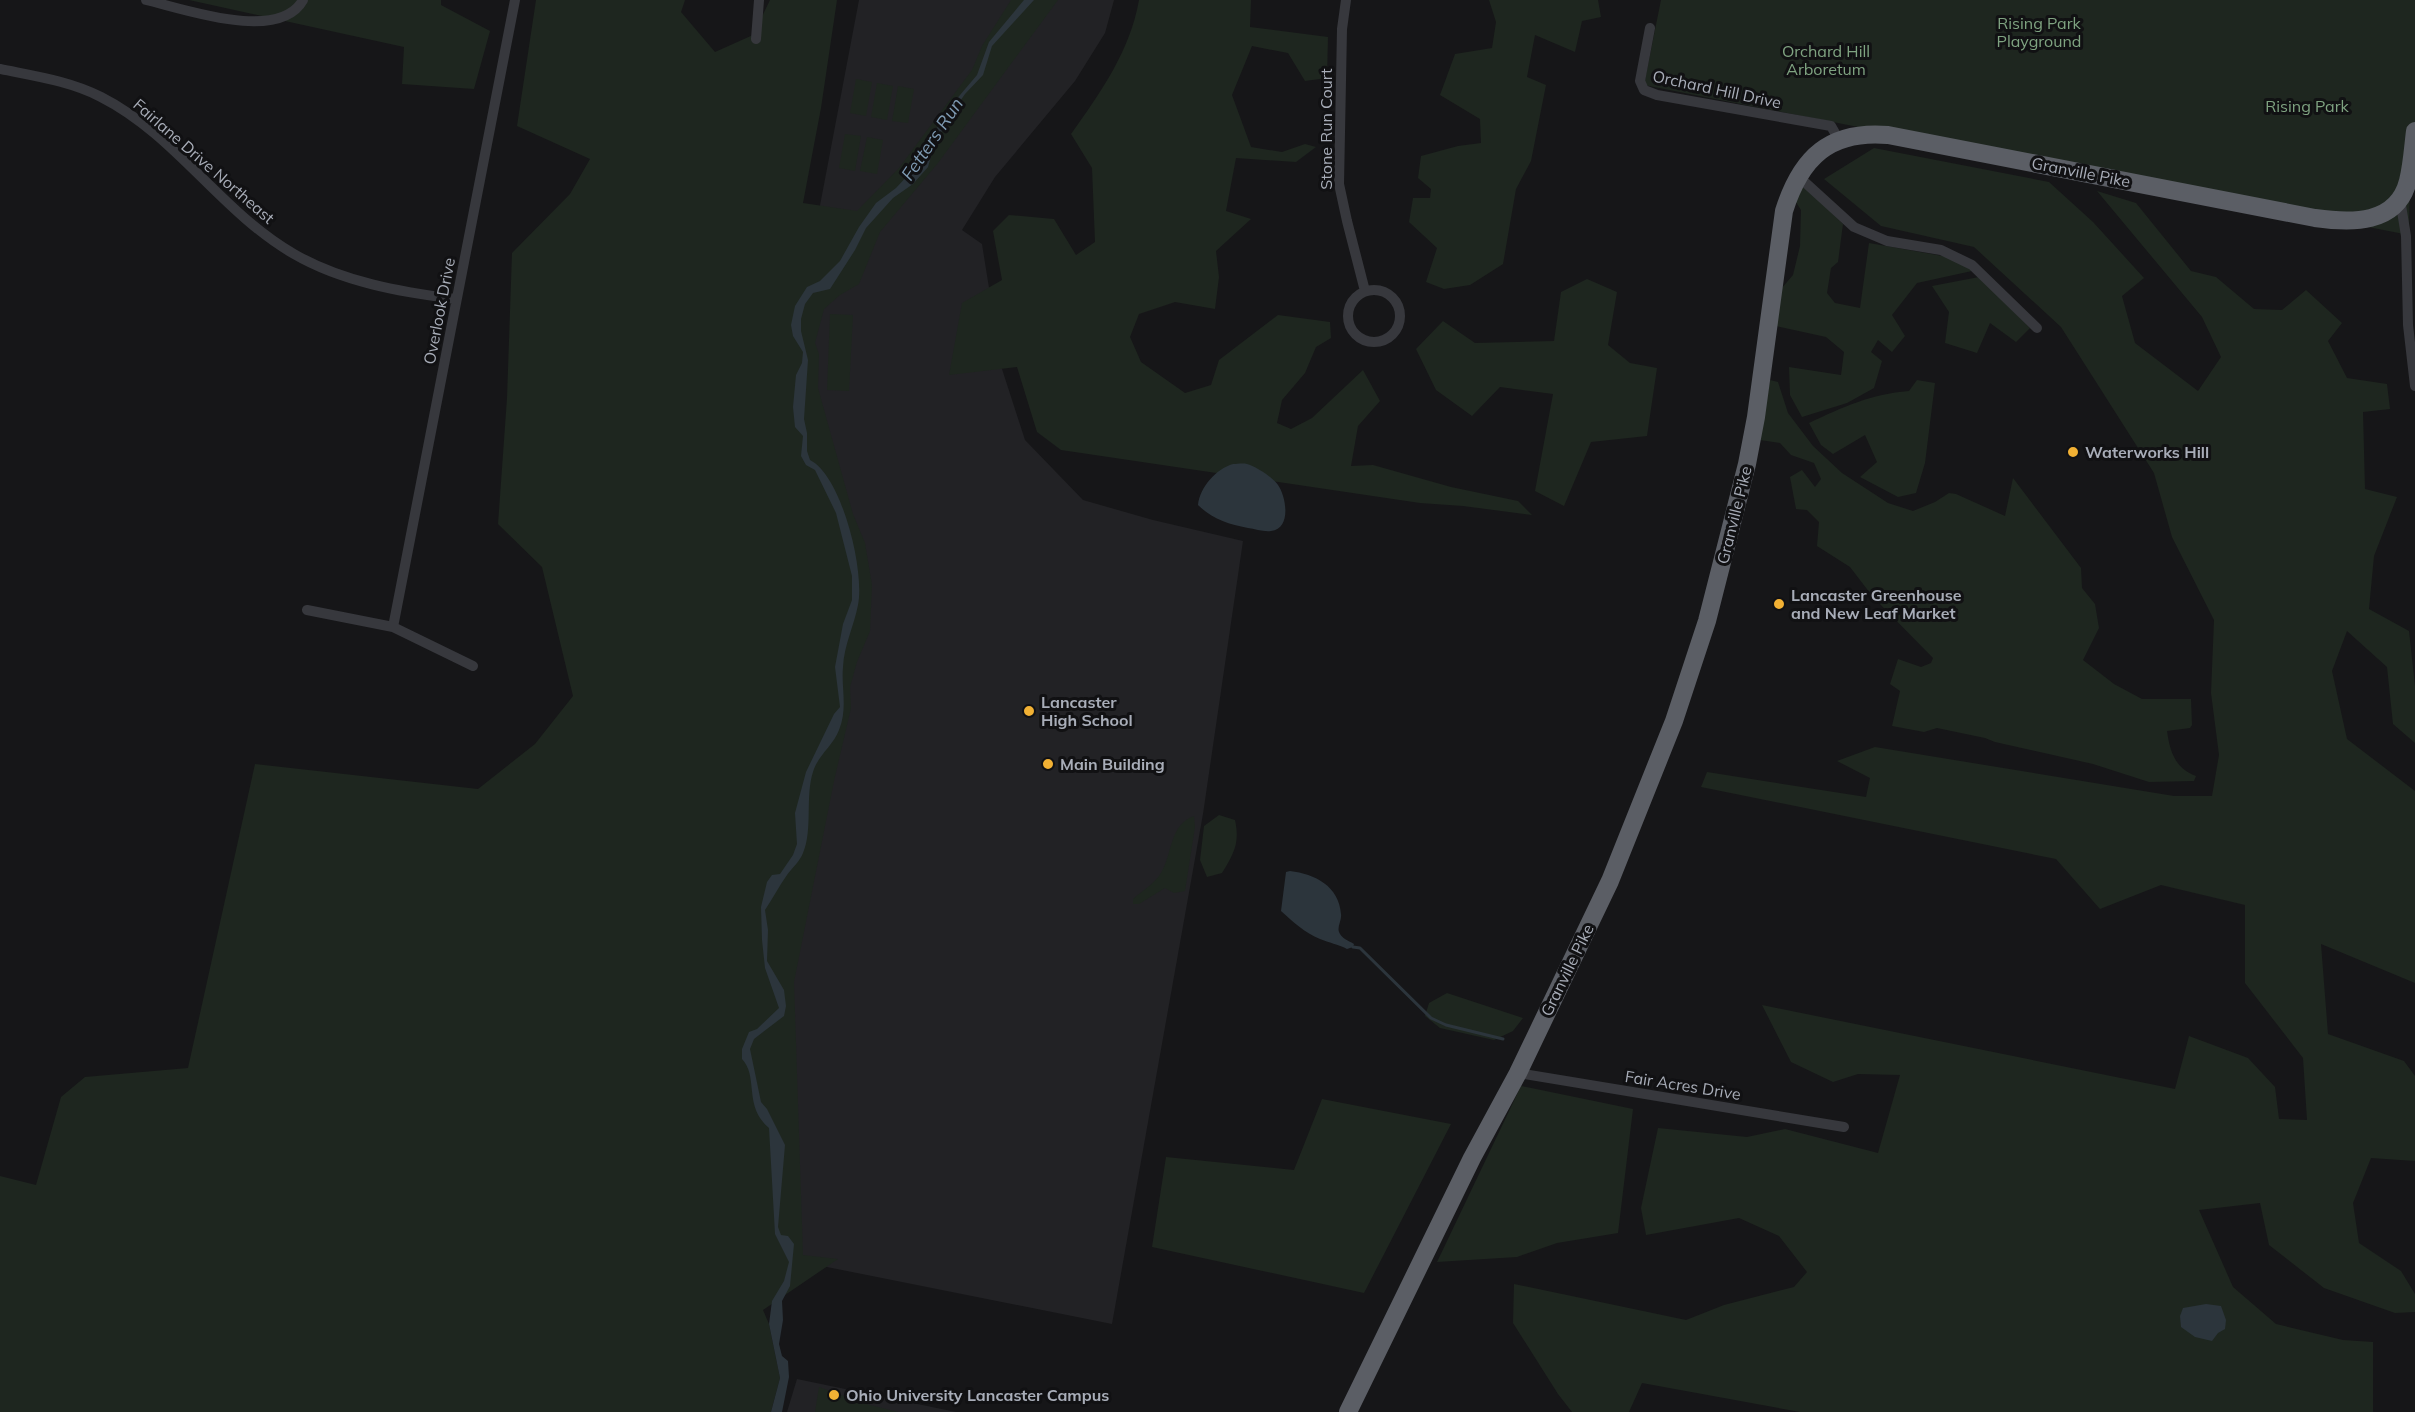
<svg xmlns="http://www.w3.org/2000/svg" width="2415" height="1412" font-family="Mulish,sans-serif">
<rect width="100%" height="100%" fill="#161618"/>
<path fill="#222225" d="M859,0h255l-9,33 -30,48 -80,96 -33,53 20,14 20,125 23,71 58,60 70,20 90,21 -40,273 -91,510 -320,-64 4,-928z
M797,1379l159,33h-169z"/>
<path fill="#1e261f" d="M189,0h252v5l49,26 -16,58 -72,-5 2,-37z
M536,0h149l-4,12 34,40 38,-17 17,-35h67l-16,108 -18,95 54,8 42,-43 73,-98 10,-24 29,-46h47l-120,163 -58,69 -21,52 -19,11 -16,14 -9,34 4,11 -1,34 35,126 12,29 7,42 -2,46 -13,31 -7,25 1,21 -17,73 -40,201 9,273 35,4 -75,51 6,14 11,54 -9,34h-771v-236l36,9 25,-88 24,-20 103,-9 67,-304 223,25 57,-45 38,-48 -31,-129 -44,-43 9,-126 5,-145 58,-59 20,-35 -73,-33z
M1139,0h112l-1,27 78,10 -1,41 -22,3 -17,-28 -36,-7 -20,49 19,52 31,5 23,-8 11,3 -20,15 -60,-4 -10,53 25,8 -35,32 3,26 -4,32 -40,-7 -36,12 -9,23 11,25 44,31 26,-8 8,-25 59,-45 52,7 1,16 -15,9 -11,26 -23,27 -5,23 14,6 21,-11 51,-48 17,31 -22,25 -7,40 22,-1 78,22 67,14 14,14 -69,-9 -43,-3 -359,-53 -24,-18 -20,-65 -68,8 13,-72 40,-23 -9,-49 16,-16 45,4 22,36 19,-13 -3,-74 -21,-34c30,-42 59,-83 68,-134z
M1489,0h109l3,17 -19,4 -7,31 -40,-17 -8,42 19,8 -15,76 -15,28 -13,75 -33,21 -26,4 -18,-7 11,-34 -28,-26 4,-24h17l1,-9 -13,-11 3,-22 37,-10 23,-3 -1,-24 -40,-24 15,-41 37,-6 4,-26z
M1661,0h754v131l-5,37 -1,67 -765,-150z
M856,79l16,3 -6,34 -16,-3z
M877,83l16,3 -6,34 -16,-3z
M898,86l16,3 -6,34 -16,-2z
M845,134l16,2 -6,35 -16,-3z
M867,137l16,3 -6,34 -17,-3z
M1874,148l175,34 44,40 51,56 -22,18 13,47 63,48 23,-34 -19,-40 -105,-126 39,12 55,68 25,6 38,32 28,1 24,-20 36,33 -14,18 19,37 40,6 3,25 -27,3 2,77 32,8 -23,59 -5,53 40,22 6,55v57l-22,-19 -6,-57 -40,-36 -15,40 15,68 68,52v192l-94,-39 7,90 76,27 11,15v85l-44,-3 -18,45 6,40 42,28 14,23v18l-20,1 -71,-25 -55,-43 -9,-42 -61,7 34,77 43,37 67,16 30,2v70h-573l-158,-29 -13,29h-57l-14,-18 -45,-71 1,-39 172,36 38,-15 70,-18 13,-15 -28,-36 -40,-18 -93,17 -5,-27 17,-80 89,9 38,-8 93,24 22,-78 -42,-1 -25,8 -42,-20 -29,-57 413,84 14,-53 59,22 27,29 4,32 28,1 -4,-62 -58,-75v-78l-84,-20 -61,24 -44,-50 -355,-72 6,-15 159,25 4,-19 -33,-17 38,-14 299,49h38l7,-41 -8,-62 3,-73 -42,-83 -18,-64 -93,-146 -87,-80 -93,-21 -57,-47z
M1804,186l39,38 -5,38 -7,6 -4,25 8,10 25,5 9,-65 85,15 18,13 -55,12 -25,32 13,21 -13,16 -14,-12 -7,12 11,9 -8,27 -27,15 -45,14 -12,-22 -1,-28 52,8 3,-23 -18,-15 -50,-11 5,-37 12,-14 7,-29 1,-36 -7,-11z
M1979,277l51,51 -14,14 -26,-19 -13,30 -32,-10 4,-31 -17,-26z
M1587,279l30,13 -9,53 22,18 27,5 -10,68 -56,6 -27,64 -29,-15 18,-97 -53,-7 -28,29 -36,-26 -20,-41 27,-28 32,22 79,-2 7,-49z
M830,314l23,1 -4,76 -22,-1z
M1770,380l8,2 10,31 25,33 29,27 46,30 25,8 22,-9 14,-9 7,1 49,22 8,-38 68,90 1,20 13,16 4,24 -16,32 31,24 28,15h49l1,26 -2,3 -23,3c3,21 8,37 29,45l-2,5 -45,1 -56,-18 -98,-22 -10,-4 -48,-10 -13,4 -32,-6 8,-35 -10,-7 8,-25 23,8 10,-4 2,-5 -60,-61 -23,-30 -33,-21 2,-24 -12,-12 -11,-1 -6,-32 12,-7 13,17 6,-8 -7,-16 -23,-8 -11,-12 -20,-3z
M1917,380l18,3 -10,80 -9,30 -18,4 -38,-20 17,-15 -12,-27 -32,19 -12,-9 -12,-22c34,-16 62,-29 100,-32z
M1219,815l16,5c5,23 -1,33 -13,53l-15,4 -7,-17 4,-34z
M1194,816l1,11 -10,64 -11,2 -9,-5 -26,16h-6v-5c8,-7 19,-14 26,-23 14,-19 9,-51 35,-60z
M1447,993l76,25 -10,13 -19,9 -54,-12 -15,-12 4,-13z
M1521,1086l112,23 -15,124 -61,10 -40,14 -80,5z
M1322,1099l129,25 -87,169 -212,-46 14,-90 128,13z
M819,1387l47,17 32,8h-83z"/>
<path fill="#2c353c" d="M1024,0h10l-42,46 -9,29 -18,19 -11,16 -19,33 -7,24 -15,17 -20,14 -27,30 -11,22 -25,39 -17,4 -8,11 -4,15v12l7,29 -4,59 3,14v18l3,9c32,16 55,111 48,145 -4,21 -14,40 -15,62 -2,21 5,41 -4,63 -6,16 -21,25 -26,42 -8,24 0,58 -10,81 -3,8 -11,15 -16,22 -8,11 -14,23 -22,35l3,20 -1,31 17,29 2,16 -2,10 -30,23 -4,10 11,53 6,7 18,36 -7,82 3,8 7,1 6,8 -4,42 -8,15 1,19 -4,24 3,12 6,5 1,16 -7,35h-11l9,-34 -11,-54 3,-23 12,-20 5,-19 -14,-28 -6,-106c-26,-22 -10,-51 -27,-69v-10l7,-17 8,-3 22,-21 -14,-40 -3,-28 -1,-33 6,-25 5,-7 8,-1 13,-19 4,-11 -2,-31 11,-41 28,-58 6,-7 -5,-40 8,-43 9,-24v-24l-16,-63 -21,-43 -9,-5 -5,-9 2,-20 -8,-9 -2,-20 3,-32 6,-12 1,-11 -10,-16 -2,-11 4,-19 12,-19 13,-6 20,-20 19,-34 17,-24 20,-15 14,-15 39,-65 28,-33 12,-33z
M1233,464c4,0 10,-1 14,0 8,2 27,14 31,21 8,11 14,44 -7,46 -7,1 -16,-2 -23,-3 -20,-4 -36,-9 -50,-23 2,-18 18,-36 35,-41z
M1290,871c25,3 49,15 51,43 1,6 -4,12 -2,18 2,6 10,9 15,12l-1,3 -6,2c-9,-5 -18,-6 -27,-10 -15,-6 -28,-18 -39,-28l5,-39z
M2206,1304l15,2 5,14 -1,9 -7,4 -6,8 -17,-4 -14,-10 -1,-11 3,-8z"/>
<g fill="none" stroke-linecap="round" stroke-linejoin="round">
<path stroke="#2c353c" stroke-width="3" d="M1353,947l7,1 71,70 15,7 57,14"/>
<path stroke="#37383d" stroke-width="10" d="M146,0c38,9 133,43 157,0
M1346,0l-4,29 -3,155 8,37 18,70
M1650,28l-10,53 4,9 13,5 174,31 8,14
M756,39l3,-39
M0,69c34,7 70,12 101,28 75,38 120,115 193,157 48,28 107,38 161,45
M1798,176l56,51 33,14 54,9 31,15 65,63
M2400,199l6,37 2,89 7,61
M1348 316a26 26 0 1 1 52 0a26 26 0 1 1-52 0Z
M307,610l86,17 80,39
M393,627l122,-627
M1518,1073l326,54"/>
<path stroke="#5b5e65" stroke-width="18" d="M1348,1412l124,-254 46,-85 92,-192 64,-160 33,-100 40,-157 9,-47 28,-206c17,-54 46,-81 104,-76l427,83c36,5 82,7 93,-37 4,-16 5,-34 7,-50"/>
</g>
<g fill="#f2b134" stroke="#111113" stroke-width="2">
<circle cx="2073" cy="452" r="6"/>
<circle cx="1779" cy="604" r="6"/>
<circle cx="1029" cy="711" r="6"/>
<circle cx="1048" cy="764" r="6"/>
<circle cx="834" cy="1395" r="6"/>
</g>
<g text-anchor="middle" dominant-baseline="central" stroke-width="6" stroke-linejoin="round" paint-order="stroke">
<g font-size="16" fill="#7fa381" stroke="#111113">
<text x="2039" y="23">Rising Park<tspan x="2039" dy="18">Playground</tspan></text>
<text x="1826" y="51">Orchard Hill<tspan x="1826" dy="18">Arboretum</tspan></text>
<text x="2307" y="106">Rising Park</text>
</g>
<g font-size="16" fill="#a8adb8" stroke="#111113">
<text transform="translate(1717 89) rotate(12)">Orchard Hill Drive</text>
<text transform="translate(1326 129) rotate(-90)">Stone Run Court</text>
<text transform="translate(204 161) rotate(41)">Fairlane Drive Northeast</text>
<text transform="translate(2081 172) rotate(11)">Granville Pike</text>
<text transform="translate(439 311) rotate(-79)">Overlook Drive</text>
<text transform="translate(1734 515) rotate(-76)">Granville Pike</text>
<text transform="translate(1567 970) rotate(-64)">Granville Pike</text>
<text transform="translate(1683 1085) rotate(9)">Fair Acres Drive</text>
</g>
<g font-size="16" font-weight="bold" fill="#a8adb8" stroke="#111113" text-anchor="start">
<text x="2085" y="452">Waterworks Hill</text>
<text x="1791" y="595">Lancaster Greenhouse<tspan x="1791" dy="18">and New Leaf Market</tspan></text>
<text x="1041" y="702">Lancaster<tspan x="1041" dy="18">High School</tspan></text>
<text x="1060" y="764">Main Building</text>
<text x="846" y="1395">Ohio University Lancaster Campus</text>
</g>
<g font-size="18" font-style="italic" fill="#7f9bb3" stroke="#111113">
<text transform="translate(932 139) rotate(-56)">Fetters Run</text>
</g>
</g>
</svg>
